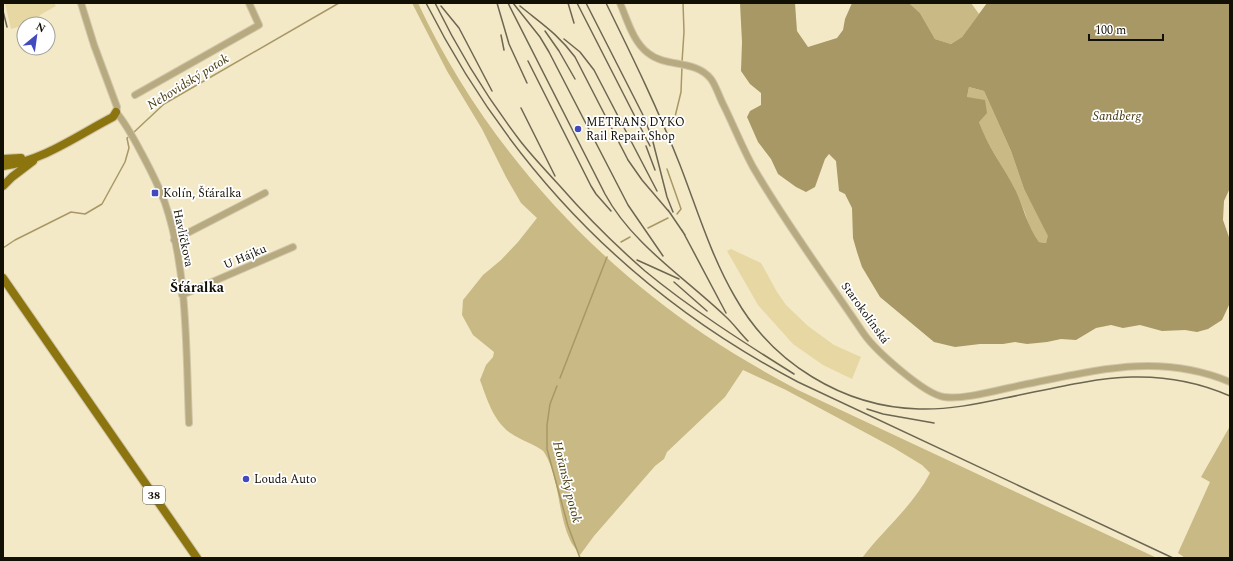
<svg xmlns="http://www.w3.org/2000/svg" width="1233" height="561" font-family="Spectral,serif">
<rect width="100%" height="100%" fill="#f3e9c7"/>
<path fill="#e6d7a3" d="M5,3h49l2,3 -16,9 -3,5 -6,3 -7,1v1l-13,4z
M731,249l30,14 16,29 9,13 22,21 26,19 27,12 -9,22 -29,-14 -30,-21 -35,-39 -31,-54z"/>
<path fill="#c9b984" d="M412,3h6c62,133 165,250 287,332 30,20 61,38 93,55l359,168h-295c22,-29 51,-52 68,-85l-8,-8 -28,-17 -108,-58 -43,-20 -18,27 -58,55 -3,7 -9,7 -61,70 -14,19c-3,-5 -8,-10 -10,-15 -13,-28 -10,-62 -26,-88 -2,-4 -27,-14 -32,-18 -18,-11 -25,-35 -32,-54l6,-15 7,-8 1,-5 -21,-17 -11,-20 1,-15 20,-25 18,-15 17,-18 19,-24 -16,-15 -15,-26 -24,-48 -35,-58z
M909,3h62l8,11 -17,23 -11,7 -16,-5 -15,-26z
M969,87l15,4 27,60 13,38 25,47 -3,7 -7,-1 -8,-10 -6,-19 -9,-22 -33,-57 -4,-12 -12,-25z
M1230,426v132h-45l-7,-5 32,-71 -9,-5z"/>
<path fill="#a79865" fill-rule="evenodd" d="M740,3h55l2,28 11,16 29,-9 6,-8 2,-11 7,-16h57l11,10 15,26 16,5 11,-7 25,-34h243v185l-6,13 -1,19 7,20v63l-8,17 -14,9 -11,3 -12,-2 -23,1 -22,-6 -17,3 -12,-3 -15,3 -20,12 -15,-1 -14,3 -20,2 -12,-2 -12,2h-23l-25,3 -21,-5 -54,-45 -18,-30 -5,-15 -4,-14 -1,-30 -7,-14 -6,-3 -3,-30 -7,-7 -4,5 -10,28 -9,5 -10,-5 -18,-13 -7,-15 -13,-17 -11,-25 3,-6 11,-6v-12l-11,-9 -9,-13 1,-29zM969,87l15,4 27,60 13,38 24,47 -2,7 -7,-1c-12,-16 -15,-34 -23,-51 -12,-24 -29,-45 -37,-69l8,-9 -2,-13 -18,-3z"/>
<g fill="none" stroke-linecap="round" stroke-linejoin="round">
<path stroke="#a79865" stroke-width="1.5" d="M682,62l2,-30 -1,-29
M673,125l8,-33 1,-26
M133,133l31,-29 175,-101
M667,169l13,37 1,3 -4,5
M648,228l20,-10
M621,242l9,-5
M3,248l12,-8 56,-28 14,2 17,-10 23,-42 4,-14 -2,-10 3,-2
M560,378l47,-121
M557,386l-7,18 -3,21v24l21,77 12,32"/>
<defs>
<path id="minor" d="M81,3l13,42 23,62 -1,5c11,13 18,27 26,42 8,15 17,32 23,49 23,67 21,150 24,220
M620,3c7,16 13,39 28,50 18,15 47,6 63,26 5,7 8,17 12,25 10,20 19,43 30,63 33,57 74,112 111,167 12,17 60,60 80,63 21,3 57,-8 78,-12 72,-14 136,-33 208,-3
M135,95l124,-70 -10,-22
M174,240l91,-47
M182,295l111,-48"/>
<path id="major" d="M3,159l18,-1
M3,166c40,-5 75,-31 110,-49l3,-5
M3,186l9,-9 21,-16
M3,278l194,280"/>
</defs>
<use href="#minor" stroke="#cfc6a8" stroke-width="8"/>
<use href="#major" stroke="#cfc6a8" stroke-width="10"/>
<use href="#minor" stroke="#b7aa80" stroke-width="6"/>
<use href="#major" stroke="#8c740e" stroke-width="8"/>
<path stroke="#6c6652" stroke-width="1.5" d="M426,3c84,166 207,293 372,379l375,176
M435,3c24,49 53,96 86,139 12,15 25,29 38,43 27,31 55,59 86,86 46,38 98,71 149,103
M497,3l12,41 18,39
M508,3l97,191c27,50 79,83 120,122 8,7 15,17 23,25
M513,3l27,34 9,15 79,153 35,51
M568,3l6,20
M577,3l73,143
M586,3l59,116 8,23 14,55 6,15
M606,3c26,53 52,106 74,162 17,44 31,91 55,132 37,66 108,110 184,112 29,1 58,-5 86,-11 81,-16 145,-37 225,-2
M441,6l18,22 33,63
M520,6c22,18 38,28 55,51l53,103 14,20 29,34
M3,11l4,16
M545,31l14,20 16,28
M501,35l3,15
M564,39l16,13 14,18 63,121
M528,61l63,125 5,8 15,17
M521,108l34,68
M646,146l9,24
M668,210l17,25
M682,230l44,83
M637,260l42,19
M674,282l33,29
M867,409l16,5 51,9"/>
</g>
<g fill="#414abf" stroke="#fff" stroke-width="1.5">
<circle cx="578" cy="129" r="4"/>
<rect x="151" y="189" width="8" height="8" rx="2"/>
<circle cx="246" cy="479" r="4"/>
</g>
<g text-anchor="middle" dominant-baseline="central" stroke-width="3.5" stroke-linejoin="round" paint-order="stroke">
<rect fill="#fff" stroke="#59574f" stroke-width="1" x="143" y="486" width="22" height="18" rx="3"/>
<g font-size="11" font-weight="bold" fill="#120f04">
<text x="154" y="495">38</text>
</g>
<g font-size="12" fill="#120f04" stroke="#fff" text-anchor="start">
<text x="586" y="122">METRANS DYKO<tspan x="586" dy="14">Rail Repair Shop</tspan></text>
<text x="163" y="193">Kolín, Šťáralka</text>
<text x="254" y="479">Louda Auto</text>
</g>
<g font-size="12" fill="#120f04" stroke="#fff">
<text transform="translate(183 238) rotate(78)">Havlíčkova</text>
<text transform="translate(245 257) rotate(-23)">U Hájku</text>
<text transform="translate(865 313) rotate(54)">Starokolínská</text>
</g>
<g font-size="13" font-style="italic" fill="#45390e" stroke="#fff">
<text transform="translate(188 82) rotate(-32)">Nebovidský potok</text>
<text x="1117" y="116">Sandberg</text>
<text transform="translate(567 482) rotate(76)">Hořanský potok</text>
</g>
<g font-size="14" font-weight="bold" fill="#120f04" stroke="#fff">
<text x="197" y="287">Šťáralka</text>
</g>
</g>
<rect width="1233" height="561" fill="none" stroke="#120f04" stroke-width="8"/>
<g transform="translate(36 36) rotate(29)"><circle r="19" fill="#ffffff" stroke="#a09f9b"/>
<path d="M0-3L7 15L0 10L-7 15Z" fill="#414abf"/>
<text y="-6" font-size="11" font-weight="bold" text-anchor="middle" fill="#120f04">N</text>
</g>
<path d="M1089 34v6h74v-6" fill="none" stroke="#120f04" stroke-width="2"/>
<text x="1095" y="34" font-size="12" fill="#120f04" stroke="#ffffff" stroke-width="3" paint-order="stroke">100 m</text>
</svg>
